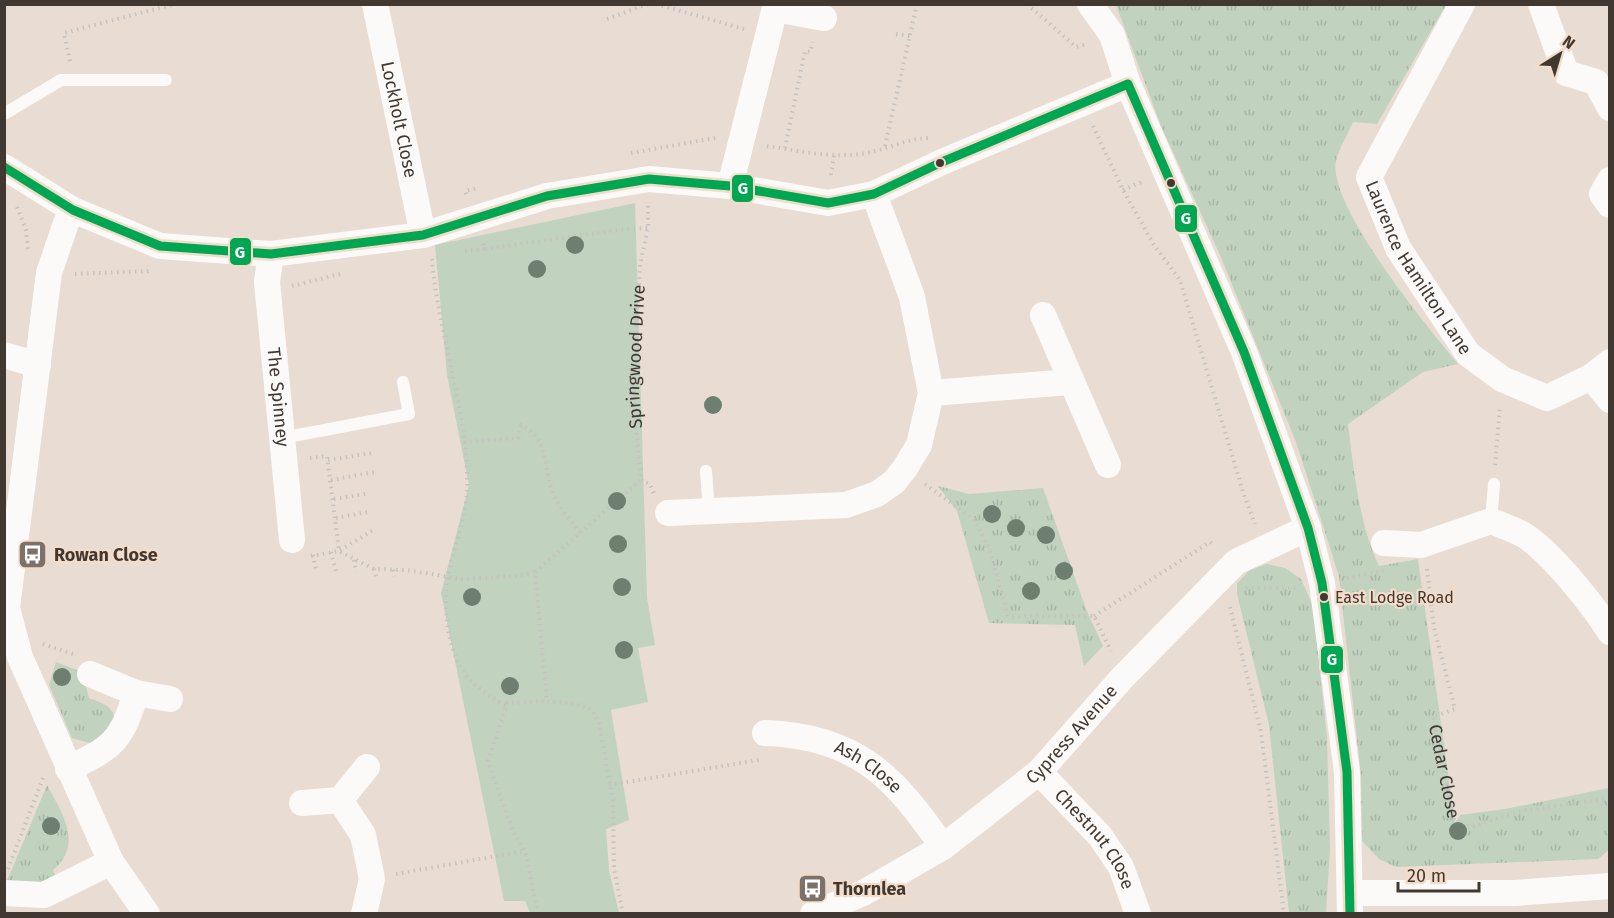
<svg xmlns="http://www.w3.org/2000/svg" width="1614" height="918" font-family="'Fira Sans',sans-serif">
<defs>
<pattern id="grass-tufts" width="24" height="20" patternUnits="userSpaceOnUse" patternTransform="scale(1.5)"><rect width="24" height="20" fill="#c1d2bf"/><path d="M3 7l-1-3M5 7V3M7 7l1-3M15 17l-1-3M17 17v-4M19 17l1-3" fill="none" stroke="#a7b5a5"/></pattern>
</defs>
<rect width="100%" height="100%" fill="#e9ddd3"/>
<path fill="url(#grass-tufts)" d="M1116,5h330l-69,119 -24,-2c-5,12 -14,26 -17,39 -9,44 92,167 122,203l-35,8 -75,52c6,47 11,100 31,142l39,-7 37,264 5,-8 45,-6 104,-21v62l-11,9 -202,8 -17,-8 -17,-18 -1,-65 -22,-200 -43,-134 -76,-187 -59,-129z
M938,486l31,8 74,-6 43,121 17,37 -19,20 -9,-41 -86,-2 -32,-112z
M1267,564l18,4 16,11 12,27 14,132 3,111 -4,64h-37l-20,-188 -32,-131v-11l13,-13z
M56,662l26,10 7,26c12,5 24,7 26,22l-21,24 -22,-6 -23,-53z
M47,785c15,28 37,59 6,85l3,7 -19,8 -30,-4z"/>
<path fill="#c1d2bf" d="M635,203l12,395 8,47 -17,3 10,54 -37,8 18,110 -23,9 3,41 10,43h-89l-5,-12h-21l-63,-308 28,-108 -22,-110 -12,-130z"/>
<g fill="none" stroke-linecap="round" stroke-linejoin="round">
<g stroke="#c6c2bf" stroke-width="4" stroke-dasharray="1.5 4.5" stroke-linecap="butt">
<path d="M656,4l88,25"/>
<path d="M1027,4l49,43 10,-3"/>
<path d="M607,19l41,-15"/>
<path d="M896,34l14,2"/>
<path d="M70,61l-6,-28 111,-29"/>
<path d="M1093,126l30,64 31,55 26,35 63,212 12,32"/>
<path d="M767,146c33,5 70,14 104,6 19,-4 39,-14 58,-14"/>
<path d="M885,146l32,-142"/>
<path d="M785,148l20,-97 5,1 3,-10"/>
<path d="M631,153l84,-15"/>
<path d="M831,175l3,-19"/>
<path d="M1123,190l21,-9"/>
<path d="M466,194l-1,-3 12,-3"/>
<path d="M17,207l9,23 2,19"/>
<path d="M485,249l140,-20 23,-1"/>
<path d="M465,251l20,-2 -2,-6"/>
<path d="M432,259c6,75 36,150 35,226 0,31 -12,59 -19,89 -4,20 -2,54 4,73 11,33 26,42 54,59"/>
<path d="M75,274l76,-3"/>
<path d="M292,286l48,-12"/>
<path d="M464,442l54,-4 3,-13c28,15 22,38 31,65 5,16 19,31 29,44"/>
<path d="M310,458l17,-2 12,95"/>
<path d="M328,460l44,-7"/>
<path d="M1495,465l5,-58"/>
<path d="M331,480l44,-8"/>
<path d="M641,480l9,4 4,10"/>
<path d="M925,484l50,36 14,28 19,68h86l17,35"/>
<path d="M334,499l31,-5"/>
<path d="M336,518l32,-6"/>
<path d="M340,550l32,-19"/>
<path d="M331,552l6,23"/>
<path d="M313,555l3,15"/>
<path d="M311,556l28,-5 35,18 33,1 55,9 57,-3 16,-4"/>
<path d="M354,560l2,12"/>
<path d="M374,569l3,10"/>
<path id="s1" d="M1427,569l7,59 21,81 -22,8 22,107 19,2 47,-15 89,-13"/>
<path d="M393,570l2,6"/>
<path d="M1347,578l37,-7"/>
<path d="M1246,588h53"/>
<path d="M1230,607l31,125 23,182"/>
<path d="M1094,616l116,-74 5,4"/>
<path d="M43,644l30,10"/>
<path d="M609,785l150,-25"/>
<path d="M8,869l35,-91"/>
<path d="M396,874l129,-23"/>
<path d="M538,914l-13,-63 -13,-21 -24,-69 19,-58 40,-2"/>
<path id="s2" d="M623,914l-9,-45 -1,-69 -14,-77 -8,-14 -16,-5 -28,-3 -12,-129 106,-92 -8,-89 7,-126 8,-37v-24"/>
</g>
<path stroke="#fcfaf8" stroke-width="12" d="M4,114l57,-34h105
M282,438l127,-24 -6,-32
M706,471l3,40
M1491,521l3,-37"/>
<g stroke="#fcfaf8" stroke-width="26">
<path id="s3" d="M375,4l48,231"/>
<path d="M1090,4l22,31 16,49 116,268 64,176 14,55 25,189 3,142"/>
<path id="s4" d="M1462,4l-93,173 29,71 70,106 34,25 45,19 44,-21 19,-15"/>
<path d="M1541,4l25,69 30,9 14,26"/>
<path d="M775,9l49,9"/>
<path d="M4,167l69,43 87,36 111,8 152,-19 124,-39 102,-17 81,7 98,17 46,-9 68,-32 186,-78"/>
<path d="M1610,180l-8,14 8,11"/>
<path d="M730,186l46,-182"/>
<path d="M73,210l-7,13 -17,50 -42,335 13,49 91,205 36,52"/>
<path id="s5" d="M271,254l-4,28 25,258"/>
<path d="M1043,315l65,150"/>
<path d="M4,355l34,10"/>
<path d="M1591,377l19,23"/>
<path d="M931,393l139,-11"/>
<path d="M668,513l178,-8 31,-11 17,-12 11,-14 14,-23 12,-52 -19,-96 -38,-103"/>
<path d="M1384,543l37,2 70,-24c10,4 21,8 31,13 27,15 71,71 88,98"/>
<path d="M90,674l46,19 34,6"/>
<path id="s6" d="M765,733c91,3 129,43 178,114"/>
<path d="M68,769c45,-22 53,-27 68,-76"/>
<path id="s7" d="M1039,772l61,64 21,31 17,47"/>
<path d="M340,800l23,35 9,44 -8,35"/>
<path d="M302,803l38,-3 27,-33"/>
<path d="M4,893l40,2 67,-33"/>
<path d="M1351,893h164l95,-7"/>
<path id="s8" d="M813,914l50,-21 80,-46 96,-75 84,-95 113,-115 72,-34"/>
</g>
<defs>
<path id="bus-1" d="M4,167l69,43 87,36 111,8 152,-19 124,-39 102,-17 81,7 98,17 46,-9 68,-32 186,-78 116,268 64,176 14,55 25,189 3,142"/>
</defs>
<use href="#bus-1" stroke="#f3dcc9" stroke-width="14"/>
<use href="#bus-1" stroke="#00a651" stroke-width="9"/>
</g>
<g fill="#6f7f6f">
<circle cx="575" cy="245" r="9"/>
<circle cx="537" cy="269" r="9"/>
<circle cx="713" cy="405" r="9"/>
<circle cx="617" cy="501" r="9"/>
<circle cx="992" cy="514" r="9"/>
<circle cx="1016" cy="528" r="9"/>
<circle cx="1046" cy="535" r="9"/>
<circle cx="618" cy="544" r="9"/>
<circle cx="1064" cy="571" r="9"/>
<circle cx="622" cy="587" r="9"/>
<circle cx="1031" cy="591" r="9"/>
<circle cx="472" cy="597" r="9"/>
<circle cx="624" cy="650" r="9"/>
<circle cx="62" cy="677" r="9"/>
<circle cx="510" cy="686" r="9"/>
<circle cx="51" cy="826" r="9"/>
<circle cx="1458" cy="831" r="9"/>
</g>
<defs>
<symbol id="bus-square" viewBox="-11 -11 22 22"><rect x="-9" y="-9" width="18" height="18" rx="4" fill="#7c726a" stroke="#f3dcc9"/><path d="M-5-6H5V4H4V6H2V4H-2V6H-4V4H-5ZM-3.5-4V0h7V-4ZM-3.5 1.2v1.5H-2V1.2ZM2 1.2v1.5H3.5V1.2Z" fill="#fff"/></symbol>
</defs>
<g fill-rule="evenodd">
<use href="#bus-square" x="16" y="538" width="33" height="33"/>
<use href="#bus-square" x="796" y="872" width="33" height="33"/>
</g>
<g fill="#413831" stroke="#f3dcc9" stroke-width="2">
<circle cx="940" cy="163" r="5"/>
<circle cx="1171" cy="183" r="5"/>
<circle cx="1324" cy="597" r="5"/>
</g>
<g text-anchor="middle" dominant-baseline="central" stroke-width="4.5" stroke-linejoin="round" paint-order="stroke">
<g font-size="16" fill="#413831" stroke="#f3dcc9" text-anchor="start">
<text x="1335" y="597">East Lodge Road</text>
</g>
<g font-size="18" fill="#413831" stroke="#f3dcc9">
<text stroke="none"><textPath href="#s3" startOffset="118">Lockholt Close</textPath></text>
<text stroke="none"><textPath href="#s4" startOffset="300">Laurence Hamilton Lane</textPath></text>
<text stroke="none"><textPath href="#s2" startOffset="648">Springwood Drive</textPath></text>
<text stroke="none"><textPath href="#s5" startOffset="144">The Spinney</textPath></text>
<text stroke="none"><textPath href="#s8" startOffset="318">Cypress Avenue</textPath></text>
<text stroke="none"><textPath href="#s6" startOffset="111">Ash Close</textPath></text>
<text stroke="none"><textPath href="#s1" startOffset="222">Cedar Close</textPath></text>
<text stroke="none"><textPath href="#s7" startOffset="88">Chestnut Close</textPath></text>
</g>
<g font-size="18" font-weight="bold" fill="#413831" stroke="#f3dcc9" text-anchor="start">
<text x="54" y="555">Rowan Close</text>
<text x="833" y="889">Thornlea</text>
</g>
</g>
<g stroke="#f3dcc9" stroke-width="2">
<rect x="731" y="174" width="23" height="29" rx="6" fill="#00a651"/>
<rect x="1174" y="204" width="24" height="29" rx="6" fill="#00a651"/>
<rect x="229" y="237" width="23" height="29" rx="6" fill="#00a651"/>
<rect x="1320" y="645" width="24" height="29" rx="6" fill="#00a651"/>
</g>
<g font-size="16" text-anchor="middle" font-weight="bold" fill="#fff">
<text x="743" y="194">G</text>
<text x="1186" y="224">G</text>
<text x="240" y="258">G</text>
<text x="1332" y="665">G</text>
</g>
<rect width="1614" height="918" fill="none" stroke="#413831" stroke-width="12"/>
<g transform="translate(1560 54) rotate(37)" stroke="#f3dcc9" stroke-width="4.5" paint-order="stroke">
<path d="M0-4.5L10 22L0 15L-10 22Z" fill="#413831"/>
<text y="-9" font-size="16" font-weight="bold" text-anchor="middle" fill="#413831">N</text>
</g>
<path d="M1398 882v9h81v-9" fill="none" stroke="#413831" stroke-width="3"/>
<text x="1407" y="882" font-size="18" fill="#413831" stroke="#f3dcc9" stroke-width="4.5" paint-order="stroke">20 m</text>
</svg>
